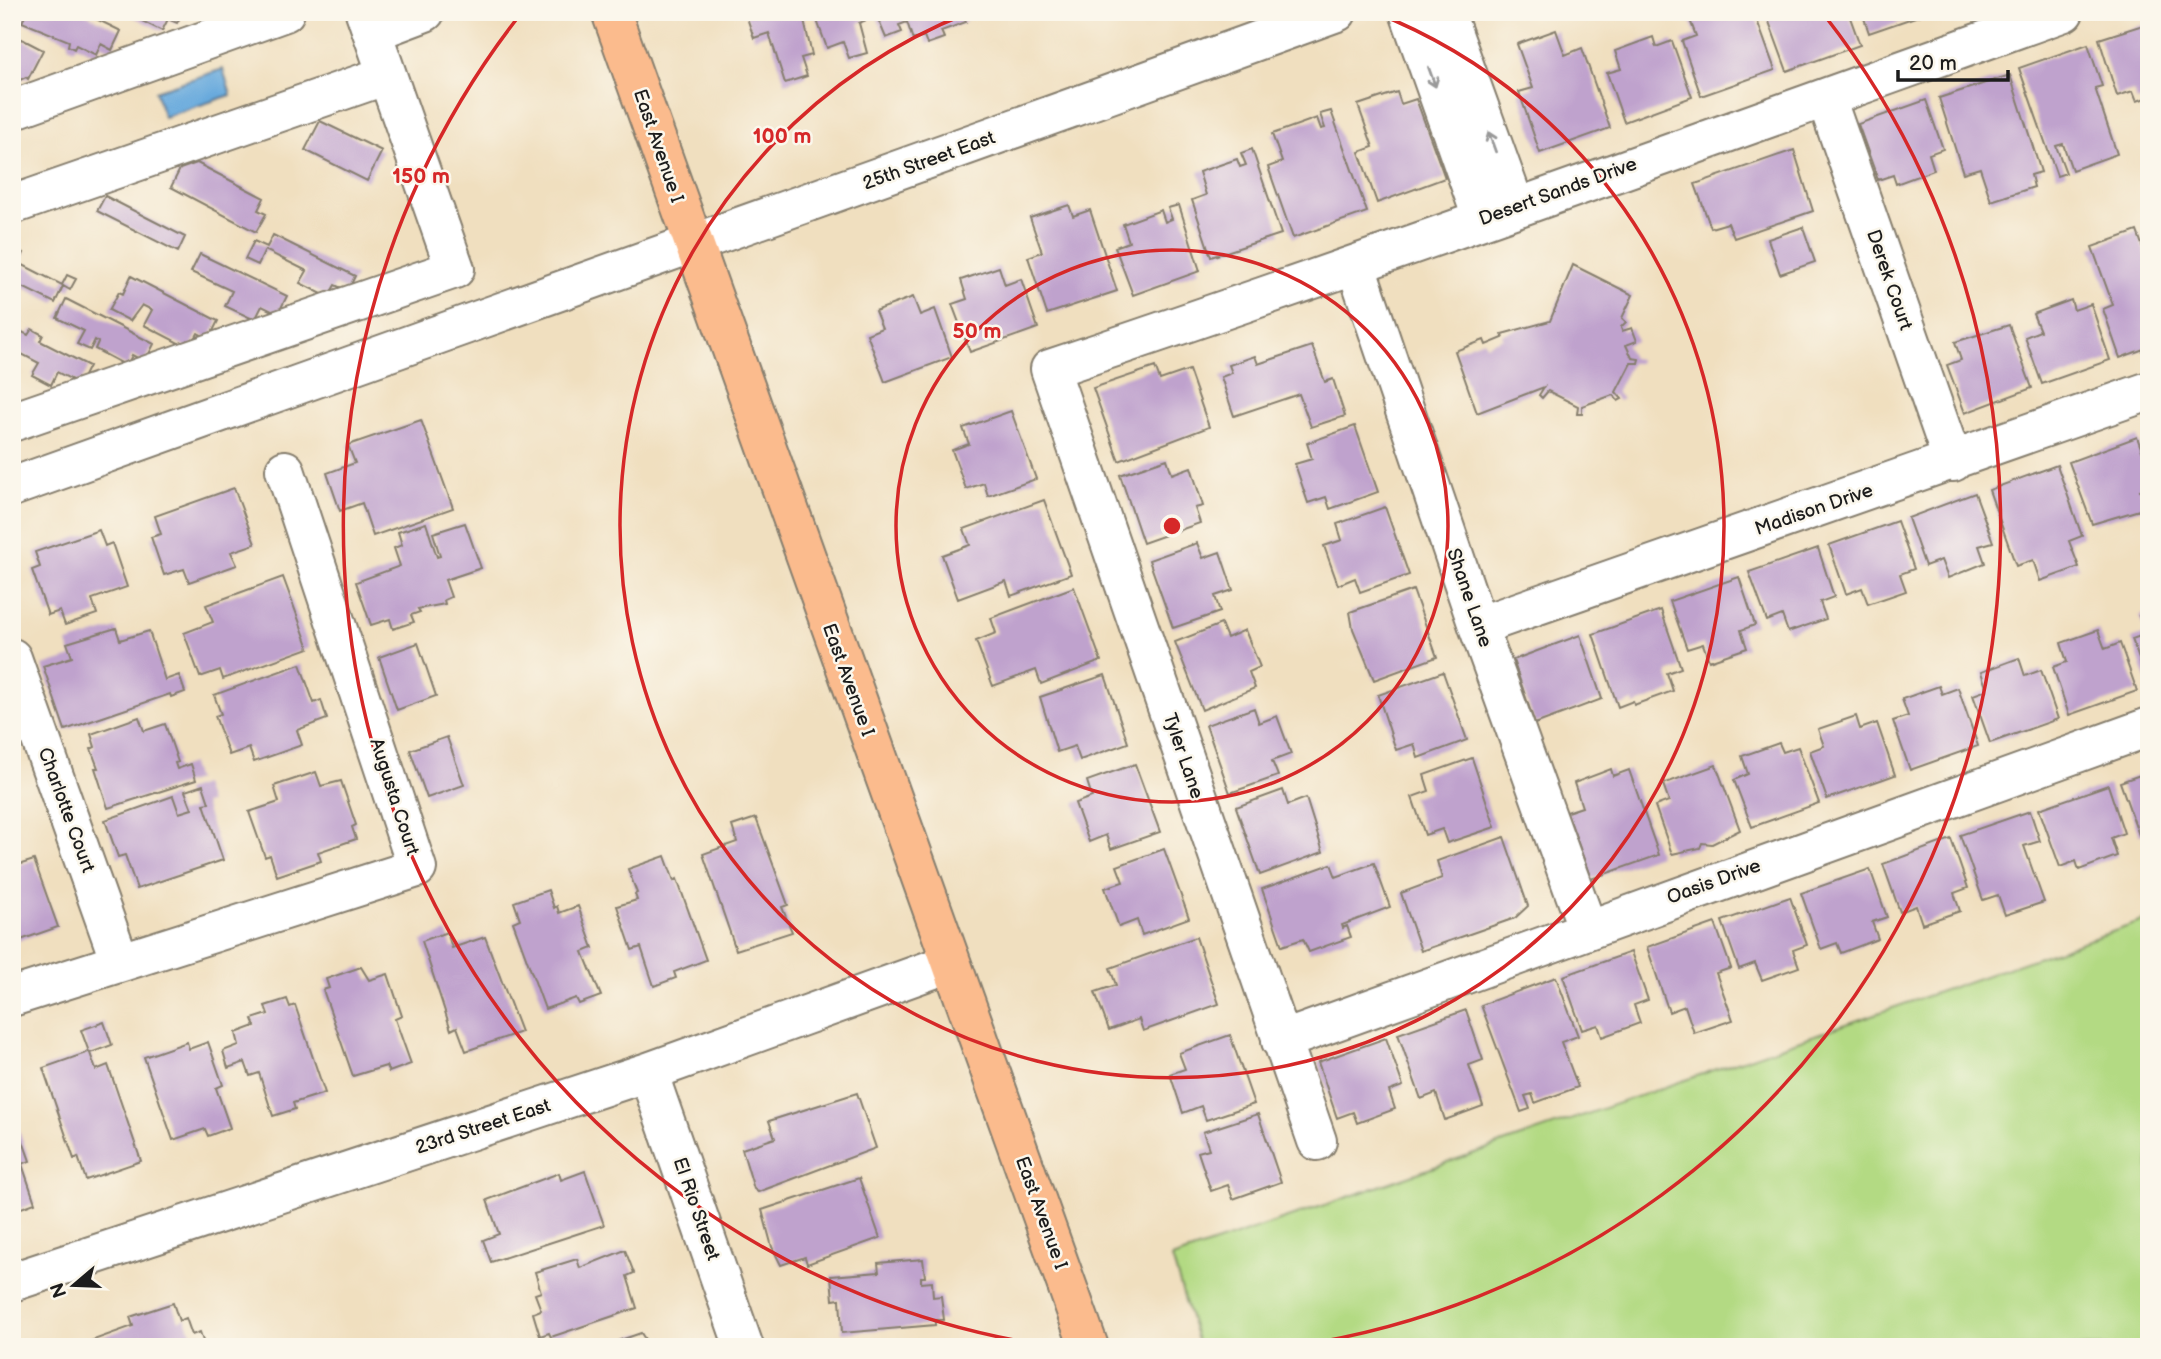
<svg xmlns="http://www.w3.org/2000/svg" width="2161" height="1359" font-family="'Balsamiq Sans',sans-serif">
<rect width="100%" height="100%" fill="#fbf7ec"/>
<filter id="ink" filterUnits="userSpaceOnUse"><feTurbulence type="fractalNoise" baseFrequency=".0143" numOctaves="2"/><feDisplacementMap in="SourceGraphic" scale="14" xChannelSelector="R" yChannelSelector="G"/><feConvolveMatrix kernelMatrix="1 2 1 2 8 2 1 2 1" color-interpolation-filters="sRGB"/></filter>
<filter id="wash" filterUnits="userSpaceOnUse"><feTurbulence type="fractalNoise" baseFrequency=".00686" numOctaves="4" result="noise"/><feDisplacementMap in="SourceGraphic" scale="28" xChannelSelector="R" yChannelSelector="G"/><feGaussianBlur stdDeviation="1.57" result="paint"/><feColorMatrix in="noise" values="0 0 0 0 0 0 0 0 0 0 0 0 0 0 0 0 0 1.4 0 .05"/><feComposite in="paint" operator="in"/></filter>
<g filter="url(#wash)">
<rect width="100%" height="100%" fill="#f0dfbf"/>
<path fill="#b3da83" stroke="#687b50" stroke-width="2" d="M2149,919v428h-950l-27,-89z"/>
<path fill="#69aadd" stroke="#42637c" stroke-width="2" d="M223,69l8,26 -67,22 -9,-26z"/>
<g id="blocks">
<path fill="#bfa2cd" d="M27,12h55l39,19 -9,19 -11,-6 -5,11 -20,-10 -2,4 -6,-3 1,-5 -47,-19z
M124,12h59l-6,11 -9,-4 -6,12z
M745,12h57l10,43 -11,3 6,18 -22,7 -16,-50 -15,5z
M814,12h55l2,6 -12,5 8,30 -18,5 -6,-16 -16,6z
M875,12h88l3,10 -25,9 3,7 -17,6 -3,-8 -11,4 -6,-18 -8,3 3,7 -16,6z
M1687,12h67l21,58 -74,26 -19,-55 14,-5z
M1781,12h67l12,33 -73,26 -19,-52z
M1862,12h65v1l-58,20z
M2149,23v74l-12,4 -4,-10 -16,5 -18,-57z
M1556,30l9,25 17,-7 28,80 -70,25 -21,-61 14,-4 -16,-44z
M12,34l31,16 -15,29 -2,-2 -12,6z
M1653,37l3,10 16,-6 20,56 -68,25 -17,-49 14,-4 -6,-18z
M2088,44l14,42 -7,2 22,66 -45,16 -9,-26 -7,2 10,27 -9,3 -38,-108z
M2010,75l31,97 -10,3 3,12 -43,14 -11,-33 -17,5 -24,-75z
M1397,92l4,12 15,-5 29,79 -68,25 -18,-51 14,-5 -15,-42z
M1926,100l17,49 -14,5 5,16 -38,14 -3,-9 -15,5 -20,-56z
M1331,111l36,101 -74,26 -25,-71 14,-5 -10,-28 45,-16 4,11 4,-1 -5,-14z
M320,121l62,30 -15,30 -62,-31z
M1252,149l29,85 -70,23 -19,-57 14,-5 -7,-23 38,-13 3,8 6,-2 -5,-12z
M1794,150l19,61 -79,27 -6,-15 -17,5 -16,-44z
M197,163l67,35 -6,12 8,4 -10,18 -85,-45 9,-18z
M105,196l80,41 -7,15 -81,-41z
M1069,205l4,11 17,-6 27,81 -70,23 -19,-57 14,-5 -12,-34z
M1179,205l21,66 -67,24 -18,-48 14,-5 -6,-18 38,-14 4,12 7,-3 -4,-11z
M1803,227l12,35 -35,12 -12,-35z
M2137,231l9,25h3v91l-29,11 -17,-49 10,-4 -21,-58z
M273,235l82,41 -7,15 -13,-6 -7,12 -28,-14 7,-12 -42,-21 -7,15 -13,-6 9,-18 13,6z
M12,247l12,6 -5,10 43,22 5,-10 9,4 -6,11 -7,-4 -8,17 -43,-21z
M200,254l87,42 -9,18 -16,-8 -7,14 -30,-14 7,-15 -41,-19z
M1573,265l60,30 -11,23 4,4 -5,5 1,4 10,-3 5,13 -11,4 6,13 7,1 -1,4h-7l-15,29 6,7 -4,2 -5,-6 -31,11v8h-5l1,-8 -30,-15 -6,7 -3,-3 5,-8 -67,26 -22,-62 29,-11 2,5 17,-7 -1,-4 48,-13z
M999,267l6,18 16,-6 17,49 -68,24 -18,-48 15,-5 -6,-19z
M131,276l87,45 -9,18 -11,-6 -8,16 -46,-24 8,-15 -10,-5 -12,16 -21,-11 10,-18 4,2z
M913,297l7,18 15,-6 17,48 -67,25 -18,-48 15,-6 -7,-17z
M66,299l88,45 -9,18 -13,-7 -5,11 -32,-17 3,-7 -3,-2 -5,10 -13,-6 7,-13 -27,-13z
M2071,300l3,10 17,-6 19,56 -68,24 -17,-47 15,-6 -7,-17z
M2009,325l23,63 -67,25 -18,-48 14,-5 -6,-18z
M12,327l16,8 4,-6 11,6 -3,6 49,25 -9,18 -23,-12 -6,13 -19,-10 7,-12 -19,-10 -8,15z
M1312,346l13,36 8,-3 12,37 -34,11 -12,-33 -65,22 -13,-39 11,-4 -3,-8 26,-9 3,8z
M1155,367l5,13 29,-10 20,57 -90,34 -26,-73z
M1011,411l25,68 -48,17 -4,-13 -18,6 -14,-39 17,-6 -6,-16z
M421,420l32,88 -80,28 -11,-33 -22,8 -13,-38 28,-10 -7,-18z
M1355,426l23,66 -48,17 -4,-12 -18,6 -13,-39 17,-5 -5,-16z
M2137,437l12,33v17l-9,3 6,18 -54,16 -23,-62z
M1167,459l5,15 19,-7 12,39 -8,2 5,15 -57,20 -23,-68z
M2057,465l25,71 -13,5 10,26 -39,14 -7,-21 -17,6 -27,-76z
M234,488l21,56 -24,8 6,13 -48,17 -5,-13 -20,6 -13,-38 10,-3 -6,-18z
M1975,493l18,49 -14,4 6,17 -37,15 -7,-18 -16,6 -17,-48z
M1044,500l27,74 -60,22 -5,-15 -48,18 -16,-44 28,-10 -6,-16z
M1385,507l24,68 -49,17 -5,-14 -17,7 -14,-39 18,-6 -5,-16z
M1897,521l17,48 -14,5 6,17 -38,13 -6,-16 -16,6 -17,-49z
M426,523l11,34 3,-1 -7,-23 32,-10 16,45 -36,12 6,17 -7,3 1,4 -27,5 2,3 -9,3 3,7 -21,7 -3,-10 -19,6 -15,-43 44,-16 -6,-18 8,-3 -4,-13z
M99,530l6,16 7,-3 15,44 -35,12 5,15 -32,11 -5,-14 -12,4 -16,-45 8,-3 -5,-15z
M1197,543l6,15 17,-6 13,38 -18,6 5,16 -47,16 -24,-68z
M1818,548l16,49 -14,5 6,17 -38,13 -6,-17 -15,6 -18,-49z
M283,577l26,71 -86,31 -3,-9 -20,7 -16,-44 29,-11 -7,-17z
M1739,577l16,48 -14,5 6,18 -38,13 -6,-17 -16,5 -17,-48z
M1074,587l27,74 -60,23 -5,-14 -43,16 -17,-45 20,-8 -5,-15z
M1413,590l24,67 -63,23 -21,-51 -3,-17z
M1661,610l20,58 -14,5 6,18 -39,14 -1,-4 -15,6 -25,-73z
M2149,613v72h-1l-16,-46 14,-5 -7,-18z
M1221,624l6,14 18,-8 15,37 -11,5 6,16 -53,22 -27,-68z
M116,628l4,12 29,-9 16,49 14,-5 6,17 -14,5 -1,-3 -105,36 -22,-64 29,-9 -5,-14z
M2098,630l7,19 15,-6 17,48 -68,24 -16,-48 14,-5 -6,-19z
M1580,635l22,64 -67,25 -22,-64z
M418,643l18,53 -39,14 -18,-53z
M2019,658l6,18 16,-6 17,49 -68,24 -17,-48 14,-5 -6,-18z
M300,664l14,39 7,-3 6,19 -30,11 5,15 -48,17 -5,-14 -20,7 -14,-39 6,-2 -7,-19z
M1443,672l24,68 -49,18 -4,-14 -18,6 -18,-55z
M1105,675l23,68 -48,17 -5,-14 -18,6 -17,-55z
M1939,686l3,8 16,-6 20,58 -68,24 -17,-49 15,-5 -6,-17z
M1254,708l5,15 18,-7 14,38 -19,7 6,15 -48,17 -24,-68z
M1856,716l4,13 17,-6 18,52 -68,24 -17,-48 14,-5 -6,-17z
M139,717l5,14 21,-7 13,38 -3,1 2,6 14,-5 5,16 -88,28 -13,-40h3l-7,-19 4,-2 -4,-13z
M447,737l17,48 -37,13 -17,-48z
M1779,743l4,9 15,-5 21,56 -67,24 -18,-47 14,-6 -6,-18z
M1472,758l23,69 -48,16 -5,-14 -17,6 -13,-38 17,-6 -5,-16z
M1135,764l25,68 -49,17 -5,-14 -17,7 -14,-39 17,-6 -5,-16z
M1716,765l24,65 -28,14 -10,-1 -2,5 -28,6 -17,-48 14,-5 -6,-17z
M1611,769l2,7 16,-6 30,85 -68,24 -24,-67 15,-5 -8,-24z
M316,772l5,14 20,-5 15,44 -4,2 4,12 -38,13 3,9 -44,15 -7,-21 -5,2 -16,-45 30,-10 -5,-16z
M2149,772v60l-10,3 -19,-53z
M203,785l6,18 -5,1 19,56 -86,29 -12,-34 -7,2 -13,-37 68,-24 6,17 13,-4 -7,-18z
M2108,785l16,48 -13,5 6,18 -38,14 -3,-9 -16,6 -21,-58z
M1283,790l5,15 18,-7 17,54 -63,23 -24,-68z
M2030,811l10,30 -16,5 20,56 -39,13 -7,-20 -15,5 -23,-65z
M756,818l32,87 -6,2 10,25 -56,18 -33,-96 34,-12 -5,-16z
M1504,837l24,69 -13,12 -94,33 -20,-58 41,-15 -5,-17z
M1951,839l17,49 -14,5 6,18 -38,13 -6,-18 -16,6 -17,-48z
M1164,849l25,69 -47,17 -5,-15 -18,7 -14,-39 18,-6 -6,-16z
M665,856l9,25 3,-2 29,81 -32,12 2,6 -22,8 -13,-39 -9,3 -15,-44 20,-6 -2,-6 2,-1 -9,-24z
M34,860l24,67 -46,16v-76z
M1374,863l16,44 -48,18 1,3 4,-2 4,11 -42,15 -6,-13 -21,7 -20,-57 69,-25 5,13z
M1870,869l17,48 -15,5 6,17 -37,14 -4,-10 -16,6 -20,-56z
M548,890l6,18 3,-2 2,7 19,-7 15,42 -10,4 18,44 -22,8 -3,-6 -31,11 -32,-87 7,-3 -6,-17z
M1790,897l17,48 -14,5 6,17 -37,13 -7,-17 -16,6 -17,-48z
M1715,923l16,45 -15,5 17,47 -39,13 -9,-27 -16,6 -22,-65z
M447,932l5,16 33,-11 36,95 -55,19 -9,-24 -6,3 -29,-89z
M1196,937l23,67 -76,27 -4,-12 -30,11 -14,-38 21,-7 -6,-17z
M1631,952l17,48 -14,5 6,18 -38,14 -4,-12 -16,5 -19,-54z
M361,967l8,13 19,-6 14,42 -7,3 16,45 -22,8 -3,-6 -33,10 -30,-86 6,-2 -3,-9z
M1556,977l22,59 -17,6 17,45 -43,16 -3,-9 -7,2 5,13 -9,3 -40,-107z
M287,999l3,8 5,-2 30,88 -32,10 2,6 -22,7 -14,-43 -9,3 -5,-14 -17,6 -5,-17 16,-6 -3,-12 19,-7 -3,-7 16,-5 -3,-8z
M1466,1010l17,50 -14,5 14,41 -38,14 -9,-27 -15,6 -23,-65z
M104,1022l8,23 -22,8 6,17 12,-5 33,96 -55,19 -8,-23 -4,2 -31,-91 46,-16 -8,-22z
M1230,1035l24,69 -48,16 -5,-14 -18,7 -13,-39 15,-5 -6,-16z
M1386,1038l17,48 -14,5 6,18 -38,14 -4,-11 -16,6 -19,-56z
M187,1042l2,7 19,-7 15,43 -7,3 14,40 -22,8 -3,-7 -32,11 -29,-83z
M857,1093l19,55 -118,44 -4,-3 -12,-40 33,-11 -6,-17z
M1258,1114l23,68 -48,17 -5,-14 -17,6 -13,-39 11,-3 -6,-17z
M15,1119l15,42 -8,3 13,39 -22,8 -1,-91z
M585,1171l19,54 -113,37 -8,-22 16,-6 -12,-34 72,-27 2,7z
M859,1178l21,60 -73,26 -2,-7 -24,8 -9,-18 -10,-37z
M625,1250l9,23 -7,3 10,32 -86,29 -2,-4 -9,3 -7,-23 8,-3 -6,-16 6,-2 -6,-20 42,-13 3,9z
M923,1259l2,18h-4v6l11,-1 1,15 8,-1 3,24h-9v5l-93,8 -2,-34 -7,1 -2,-24 48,-4 -1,-9z
M173,1303l6,18 7,-3 6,17 8,-3 5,15h-115l-2,-5 45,-16 -3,-9z
M641,1333l9,14h-47v-1z"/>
</g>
</g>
<g filter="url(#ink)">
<use href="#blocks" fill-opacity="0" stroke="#867e6e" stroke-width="2"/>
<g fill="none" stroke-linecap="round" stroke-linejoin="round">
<defs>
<path id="minor" d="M1409,12l73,206
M1445,12l70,194
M372,32l53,-20
M1826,98l127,364
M12,110l273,-98
M12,205l375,-130
M1356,266l122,360 109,301
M12,422l443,-153 -90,-257
M12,487c442,-158 884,-315 1325,-475
M1478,626l671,-235
M12,658l108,304
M12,997l405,-129 -132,-398
M1281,1041l868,-314
M648,1072l96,275
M1317,1141l-267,-772c340,-114 677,-236 1014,-357
M12,1282l636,-210 302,-109"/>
<path id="major" d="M611,12l478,1335"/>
</defs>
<use href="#minor" stroke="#867e6e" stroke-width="42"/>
<use href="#major" stroke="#867e6e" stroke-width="42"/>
<use href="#minor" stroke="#fff" stroke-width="38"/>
<use href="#major" stroke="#fbbb8d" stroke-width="38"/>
</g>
<defs><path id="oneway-shaft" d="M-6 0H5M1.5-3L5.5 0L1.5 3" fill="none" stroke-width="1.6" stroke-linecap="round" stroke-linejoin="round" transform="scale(1.75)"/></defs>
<g stroke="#999">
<use href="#oneway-shaft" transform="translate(1432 77) rotate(70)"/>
<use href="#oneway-shaft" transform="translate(1492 142) rotate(-110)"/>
</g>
</g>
<g fill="none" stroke="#d62828" stroke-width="3.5">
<circle cx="1172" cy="526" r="276"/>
<path d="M1374 12A552 552 0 1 1 970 12"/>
<path d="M1049 1346A829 829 0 0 1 519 16M1825 16A829 829 0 0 1 1295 1346"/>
</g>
<g text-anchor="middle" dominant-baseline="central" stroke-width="5" stroke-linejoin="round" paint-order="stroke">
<g font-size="19" fill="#1c1c1c" stroke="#fbf7ec">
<text transform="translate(658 146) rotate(71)">East Avenue I</text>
<text transform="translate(929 161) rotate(-20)">25th Street East</text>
<text transform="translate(1558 192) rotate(-20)">Desert Sands Drive</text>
<text transform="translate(1889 280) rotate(71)">Derek Court</text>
<text transform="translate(1814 510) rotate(-19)">Madison Drive</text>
<text transform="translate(1469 598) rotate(71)">Shane Lane</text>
<text transform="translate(848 680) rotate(70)">East Avenue I</text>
<text transform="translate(1183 756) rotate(71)">Tyler Lane</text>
<text transform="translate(394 797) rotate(72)">Augusta Court</text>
<text transform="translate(66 810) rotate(70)">Charlotte Court</text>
<text transform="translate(1714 882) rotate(-20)">Oasis Drive</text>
<text transform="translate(483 1127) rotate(-18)">23rd Street East</text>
<text transform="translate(696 1209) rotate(71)">El Rio Street</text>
<text transform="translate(1041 1213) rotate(70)">East Avenue I</text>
</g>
</g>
<circle cx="1172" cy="526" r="10" fill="#d62828" stroke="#fbf7ec" stroke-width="3.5"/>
<g font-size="21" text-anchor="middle" font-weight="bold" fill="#d62828" stroke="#fbf7ec" stroke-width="5" stroke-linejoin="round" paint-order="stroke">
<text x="782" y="143">100 m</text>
<text x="421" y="183">150 m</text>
<text x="977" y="338">50 m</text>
</g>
<rect width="2161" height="1359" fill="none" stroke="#fbf7ec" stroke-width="42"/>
<g transform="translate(74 1285) rotate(251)" stroke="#fbf7ec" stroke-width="5" paint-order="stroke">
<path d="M0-5L12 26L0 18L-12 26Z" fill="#1c1c1c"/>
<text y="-10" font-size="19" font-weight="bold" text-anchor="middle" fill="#1c1c1c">N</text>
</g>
<path d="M1898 70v10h110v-10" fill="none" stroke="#1c1c1c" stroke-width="3.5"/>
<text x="1909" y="70" font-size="21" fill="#1c1c1c" stroke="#fbf7ec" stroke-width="5" paint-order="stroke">20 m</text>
</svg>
